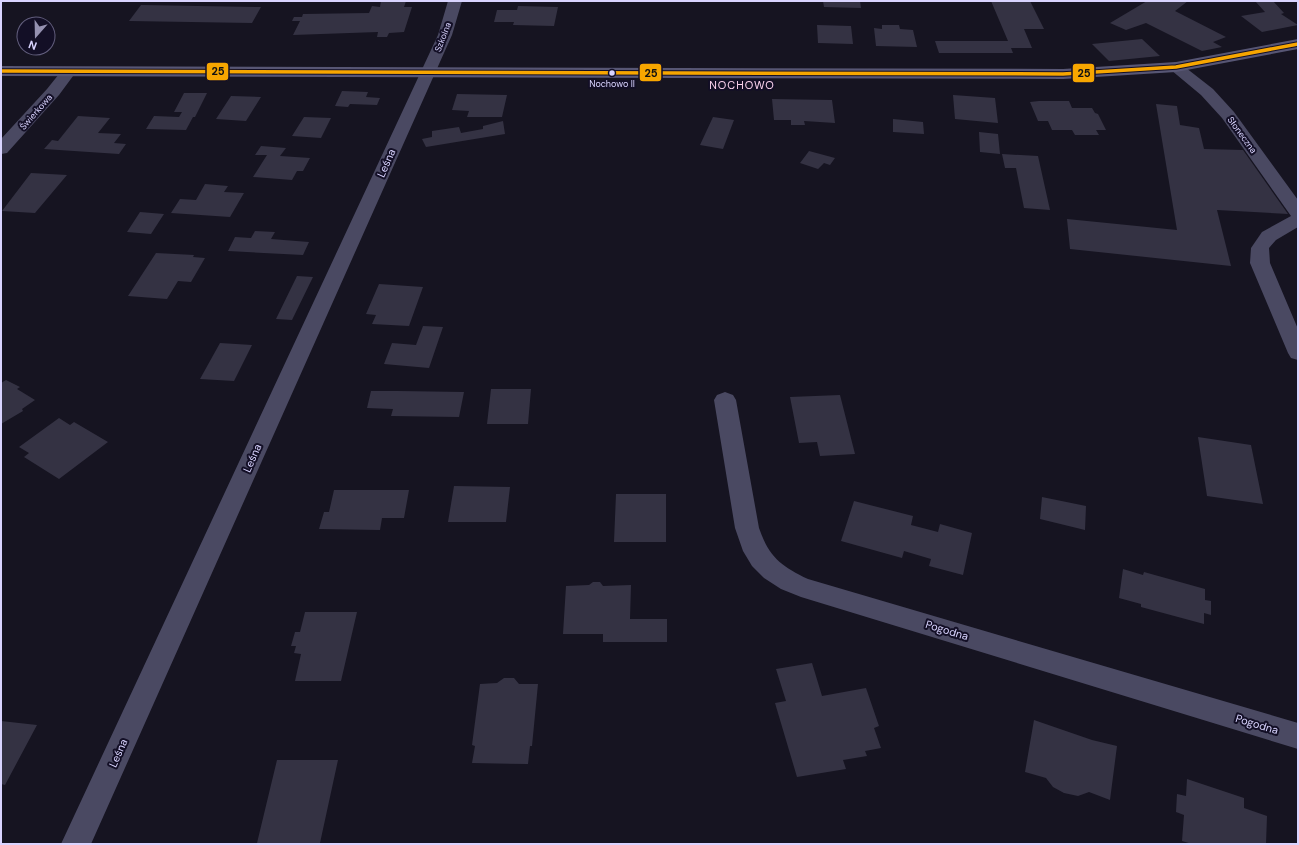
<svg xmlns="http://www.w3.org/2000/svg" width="1299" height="845" font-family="'DM Sans',sans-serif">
<rect width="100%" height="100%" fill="#161421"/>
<path fill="#343243" d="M381,1h25l-2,6h8l-8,25 -15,1 -2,4h-10l1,-5 -85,3 7,-14h-8l2,-4h8l1,-3 66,-1 3,-7 8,1z
M823,1h37l1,7 -37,-1z
M991,1h39l14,28h-20l8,19h-21l2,5h-74l-4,-12h73z
M1147,1h41l-13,10 51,26 -13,5 9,5 -20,4 -56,-28 -20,7 -16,-7z
M1255,1h18l11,12 -3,1 17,11 -36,7 -21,-16 24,-4z
M141,5l120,2 -9,16 -123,-2z
M518,6l40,1 -4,19 -41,-1 1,-3h-20l3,-12h20z
M817,25l34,1 2,18 -35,-1z
M882,25h17l1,4 13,1 4,17 -41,-1 -2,-18 8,1z
M1142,39l18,17 -51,5 -17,-17z
M342,91l26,1 -2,5 14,1 -3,7 -27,-1 -2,3 -13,-1z
M184,93h23l-12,24h-2l-7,13 -40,-1 8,-13 25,1 3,-5h-8z
M457,94l50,1 -5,22h-35l2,-6 -17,-1z
M953,95l42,3 3,25 -43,-4z
M231,96l30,1 -15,24 -30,-2z
M772,99l60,1 3,23 -31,-2 1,4h-14v-5h-17z
M1039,101h30l3,7h20l3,5 3,1 8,16h-10l3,5h-24l-3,-5h-20l-4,-9h-10l-8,-19z
M1156,104l21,2 3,19 19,3 5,21 39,1 45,64 -71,-4 14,56 -161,-17 -3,-30 110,11z
M78,116l32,2 -12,15 23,1 -7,9 12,1 -7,10 -75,-5 8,-9 6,1z
M304,117l27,1 -10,20 -29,-2z
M713,117l21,3 -11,29 -23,-4z
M893,119l30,3 1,12 -31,-2z
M503,121l2,13 -79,13 -4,-8 10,-2v-6l27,-4 2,6 22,-4v-3z
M979,132l19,2 2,20 -20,-2z
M261,146l25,2 -6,8 30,2 -7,13h-6l-5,9 -39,-3 14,-22h-12z
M809,151l26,7 -5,7 -6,-2 -6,6 -18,-6z
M1002,154l36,2 12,54 -26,-2 -8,-40h-11z
M31,173l36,2 -32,38 -33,-2z
M205,184l23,2 -4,6 20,1 -14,24 -59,-4 9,-14 16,1z
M140,212l24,2 -13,20 -24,-2z
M255,231l20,1 -4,7 38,3 -6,13 -75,-4 7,-14 16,1z
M156,253l38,2 -1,2 12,1 -14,24 -13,-1 -11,18 -39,-3z
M297,276l16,1 -21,43 -16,-1z
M379,284l44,3 -14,39 -37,-2 4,-9 -10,-1z
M423,326l20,1 -14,41 -45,-4 8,-21 24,2z
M220,343l32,2 -18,36 -34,-2z
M6,380l14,7 -3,2 18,11 -13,9 1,2 -22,13v-41z
M491,389h40l-3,35h-41z
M371,391h27l66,1 -5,25 -68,-1 2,-7 -26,-1z
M840,395l15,59 -35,2 -3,-14 -18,1 -9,-46z
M59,418l11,7 4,-3 34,20 -49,37 -35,-22 5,-4 -10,-6z
M1198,437l53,8 12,59 -56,-8z
M454,486l56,1 -4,35h-58z
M334,490h75l-5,28h-22l-2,12 -61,-1 5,-17h5z
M616,494h50v48h-52z
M1042,497l44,9 -1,24 -45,-11z
M854,501l59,15 -2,9 27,7 2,-8 32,9 -9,42 -34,-9 2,-7 -27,-8 -2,7 -61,-17z
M1123,569l20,6 1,-3 61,17v11l6,1v14l-7,-2v11l-63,-17v-3l-22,-6z
M593,582h7l3,4 28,-1 -1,34h37v23h-64v-8h-40l3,-48 23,-1z
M305,612h52l-16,69h-46l6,-27 -7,-1 2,-7h-5l4,-14h5z
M812,663l10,33 44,-8 13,38 -5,2 7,20 -16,3 2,5 -24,4 3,9 -49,8 -22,-74 11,-2 -10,-32z
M504,678h10l5,6h19l-6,62h-2l-2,18 -56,-1 3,-17 -3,-1 8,-61 17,-1z
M1034,720l58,20 25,6 -7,54 -21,-8 -11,4 -14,-3 -11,-6 -7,-9 -21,-6z
M1,721l36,4 -32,60 -4,-1z
M277,760h61l-18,83h-63z
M1187,779l57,19v10l23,8 -1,28h-74l-10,-3 2,-26 -8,-3 1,-18 9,2z"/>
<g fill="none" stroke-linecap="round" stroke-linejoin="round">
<path fill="#4a4962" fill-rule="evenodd" d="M448,1h14l-10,34 -361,809h-30l377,-809z
M1176,62l5,2 32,25 21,23 64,88v27l-22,13 -7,8 1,15 28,66v31l-7,-2 -3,-5 -38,-90 1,-15 11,-16 29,-16 -69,-98 -21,-23 -30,-25 -3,-3 3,-3z
M68,67l5,2 3,3 -17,23 -52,58 -6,1v-15l46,-50 16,-20z
M725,392l8,3 3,5 23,128c10,29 22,38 49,51l490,144v26l-497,-152 -20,-8 -17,-11 -12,-12 -9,-15 -8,-23 -21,-128 3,-5z"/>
<path fill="#575674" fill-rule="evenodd" d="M1298,39v10l-122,23 -113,7 -1062,-3v-10l1062,3 113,-7z"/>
<defs>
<path id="bus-1" d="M1,71l1062,3 113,-7 122,-23"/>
</defs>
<use href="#bus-1" stroke="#130f26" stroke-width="5.5"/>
<use href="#bus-1" stroke="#f7a600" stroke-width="3.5"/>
</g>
<circle fill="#d9d4ff" stroke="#130f26" stroke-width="1.5" cx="612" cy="73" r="3.5"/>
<g text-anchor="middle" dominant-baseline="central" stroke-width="4" stroke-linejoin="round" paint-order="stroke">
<g font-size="9" fill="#d9d4ff" stroke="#130f26">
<text transform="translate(443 37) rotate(-69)">Szkolna</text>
<text transform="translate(36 112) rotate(-49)">Świerkowa</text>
<text transform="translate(1242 135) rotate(54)">Słoneczna</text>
</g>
<g font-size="9" fill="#d9d4ff" stroke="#130f26">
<text x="612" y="84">Nochowo II</text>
</g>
<g font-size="11" letter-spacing="1" fill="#ffd6f0" stroke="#130f26">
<text x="742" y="85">NOCHOWO</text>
</g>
<g font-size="11" fill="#d9d4ff" stroke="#130f26">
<text transform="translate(386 163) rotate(-66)">Leśna</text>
<text transform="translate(252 458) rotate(-66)">Leśna</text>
<text transform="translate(947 630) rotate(17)">Pogodna</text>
<text transform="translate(1257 724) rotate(17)">Pogodna</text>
<text transform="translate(118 753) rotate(-66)">Leśna</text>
</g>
</g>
<g stroke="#130f26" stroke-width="1.5">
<rect x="206" y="62" width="23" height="19" rx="4" fill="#f7a600"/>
<rect x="639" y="63" width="23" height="19" rx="4" fill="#f7a600"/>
<rect x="1072" y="63" width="23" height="20" rx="4" fill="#f7a600"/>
</g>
<g font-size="11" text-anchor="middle" font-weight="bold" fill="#111">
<text x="218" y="75">25</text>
<text x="651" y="77">25</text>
<text x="1084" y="77">25</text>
</g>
<rect width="1299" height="845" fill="none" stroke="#d9d4ff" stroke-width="4"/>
<g transform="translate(36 36) rotate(200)"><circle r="19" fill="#130f26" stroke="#625e7d"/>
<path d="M0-3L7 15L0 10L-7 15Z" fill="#9591b1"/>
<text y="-6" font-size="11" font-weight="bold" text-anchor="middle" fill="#d9d4ff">N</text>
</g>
</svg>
